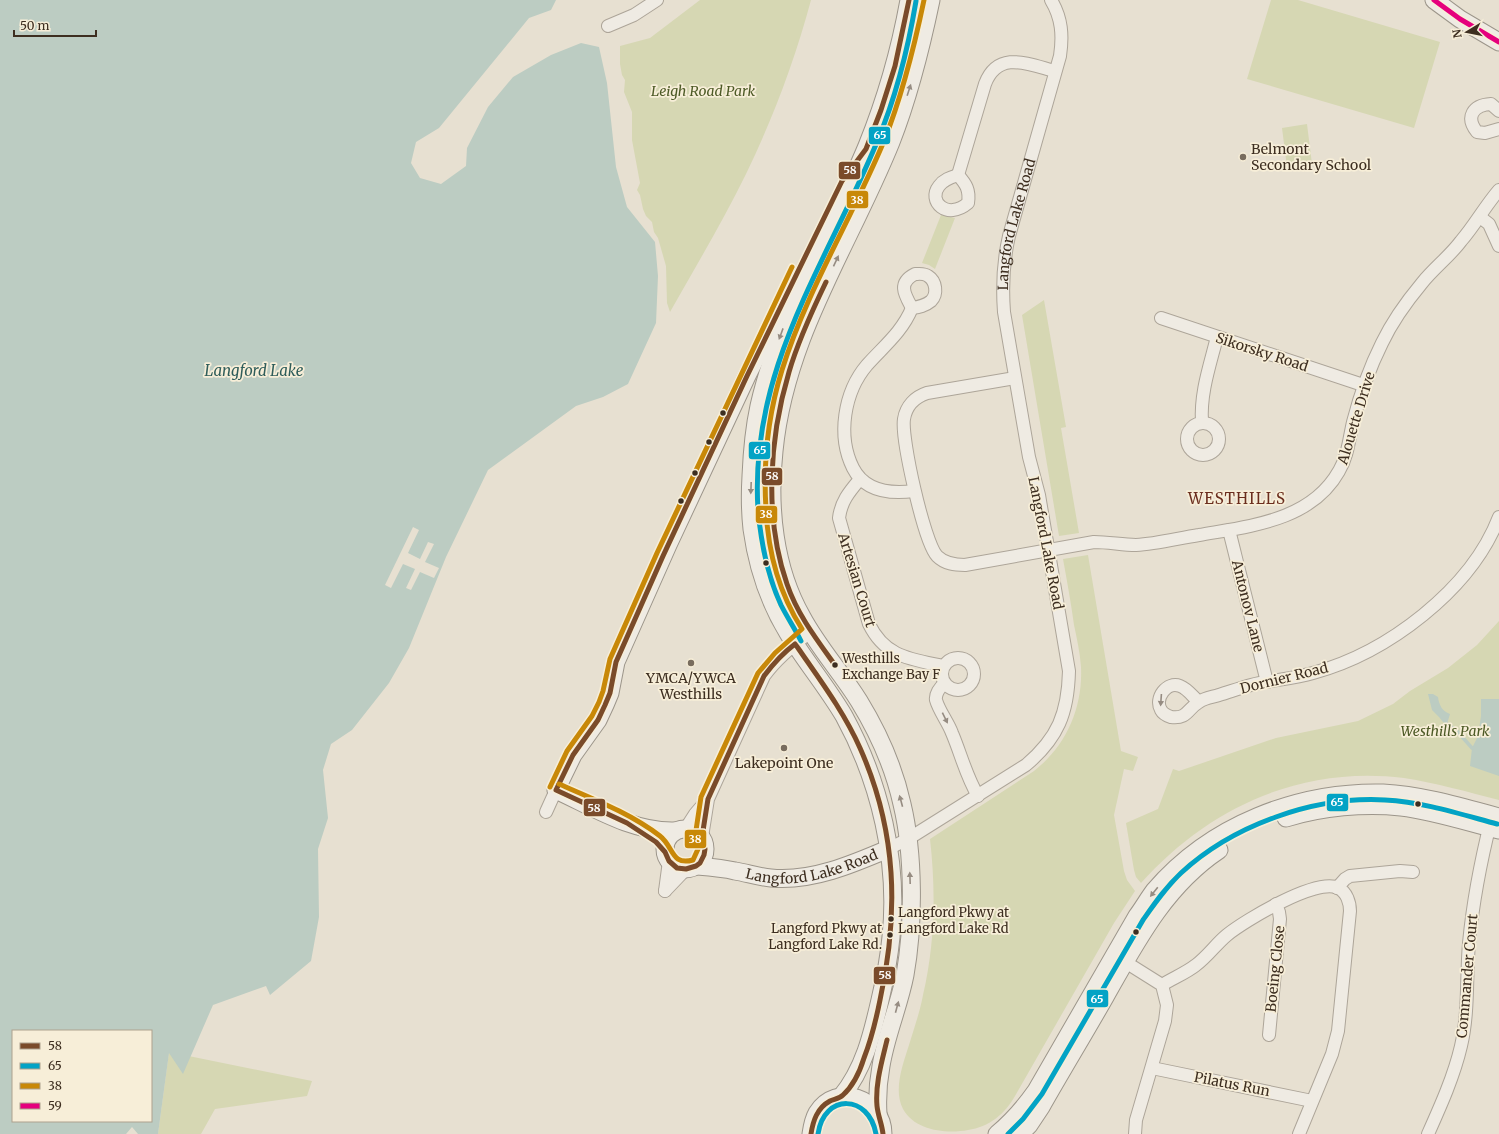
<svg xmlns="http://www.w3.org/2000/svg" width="1499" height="1134" font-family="Merriweather,serif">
<rect width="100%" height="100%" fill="#e7e0d1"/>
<path fill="#d6d7b3" d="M700,0h111c-16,60 -38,118 -65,174 -23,47 -50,92 -76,138l-3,-9 -1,-37 -8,-28 -4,-6 -2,-10 -6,-6 -3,-7 -3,-14 -3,-5 3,-7 -8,-43v-28l-8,-20 1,-12 -3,-5 -2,-11v-18l30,-8z
M1271,0h27l142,42 -26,86 -167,-49z
M1307,124l5,40 -25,3 -5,-39z
M941,215l14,3 -20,51 -6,-4 -7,-2z
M1044,300l22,127 -5,1 18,105 -20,3 -37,-221z
M1088,555l33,196 17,6 -5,14 -9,-2 -10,46 10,56 3,9 8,11 -21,32 -99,173c-10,18 -26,31 -47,34 -21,4 -53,1 -65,-21 -10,-19 0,-45 6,-64 5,-17 11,-33 14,-50 12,-52 13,-103 7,-156l104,-68c32,-25 49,-63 47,-104 -1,-14 -4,-28 -7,-42 -3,-22 -7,-44 -11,-66z
M1499,621v179c-31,-8 -63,-17 -95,-22 -102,-13 -195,29 -263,105l-5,-6 -2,-7 -8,-47 32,-14 15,-40 6,2 97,-33 82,-17 35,-17 17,-13 38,-23 29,-23z
M169,1052l143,29 -5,15 -92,13 -14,25h-43z"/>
<path fill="#bcccc2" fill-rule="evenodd" d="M0,0h556l-5,10 -22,8 -90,110 -23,14 -5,21 9,15 21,6 25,-18 1,-18 21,-41 25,-30 38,-22 30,-12 18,4 8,36 9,84 11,40 28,35 3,34 -2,47 -28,61 -25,13 -27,9 -88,64 -42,87 -37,91 -20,35 -37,47 -21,14 -8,26 5,48 -10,31 1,68 -8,44 -41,34 -4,-9 -53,19 -30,69 -14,-21 -11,81h-20l-6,-7 -6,7h-126zM13,1031h138v90h-138z
M1428,694h5l5,3c1,8 4,14 12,17l-3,10 -4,-2 -4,-5 -7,-7z
M1481,699h18v77l-29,-10 2,-18 6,-12 3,-20z"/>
<path fill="#e7e0d1" d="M413,527l6,3 -11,23 12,6 8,-17 6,2 -9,18 14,6 -5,10 -14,-6 -9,18 -5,-2 9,-19 -12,-5 -12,24 -6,-3z"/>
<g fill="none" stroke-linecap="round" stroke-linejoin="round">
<path stroke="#bcccc2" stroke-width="3.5" d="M1447,724l9,6 16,18"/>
<defs>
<g id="street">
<path d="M608,26l26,-11 23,-15"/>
<path d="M1499,111l-8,-7c-18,1 -26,13 -14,28l8,1 14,-4"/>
<path d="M958,175l27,-91c13,-34 43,-20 70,-13"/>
<path d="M958,175c8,9 12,15 10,28 -21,18 -41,-2 -29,-17 5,-7 13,-9 19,-11z"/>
<path d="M1480,217l9,7 10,22"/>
<path d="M915,274c4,0 9,-1 13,2 8,5 10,18 3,25 -6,5 -12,6 -19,7 -7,-13 -15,-25 3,-34z"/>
<path d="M912,308c-10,24 -28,38 -45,57 -23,27 -30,71 -14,103 12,24 38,26 61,23"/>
<path d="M1161,318l202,67"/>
<path d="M1015,378l-88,15c-12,4 -21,13 -23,26 -3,19 20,123 33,137 8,8 18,9 28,9l129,-23c15,0 28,3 42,3 21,-1 43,-7 63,-10 51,-9 112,-14 140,-64 9,-15 10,-32 14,-49 7,-27 16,-53 29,-79 10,-21 25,-42 40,-60 12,-15 28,-27 39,-42 14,-16 24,-35 38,-51"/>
<path d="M1202,422c-2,-29 8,-57 15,-85"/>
<circle cx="1203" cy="439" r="16"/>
<path d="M860,479c-10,12 -19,22 -21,39l30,106c16,33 41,35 74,42"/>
<path d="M1229,530l38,152"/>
<circle cx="958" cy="674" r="16"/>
<path d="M944,684c-4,3 -9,10 -8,16 3,11 12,22 16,33 9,21 14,43 26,63"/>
<path d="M1199,702c-6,-5 -11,-13 -19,-16 -13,-5 -26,12 -19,24 2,4 7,6 10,7 17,2 16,-8 28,-15 5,-4 14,-5 20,-7 10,-3 21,-7 32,-10 20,-5 41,-6 62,-12 74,-20 158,-83 186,-156"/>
<path d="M546,812l10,-22"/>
<path d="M686,828l9,-14 12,-14"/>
<path d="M702,837l6,-38 56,-123c13,-18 30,-31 47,-45"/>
<path id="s1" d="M888,849l20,-10 118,-74c32,-27 42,-52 43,-94l-30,-176 -10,-38 -25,-145c-2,-27 -1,-50 5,-76l51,-180c3,-20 2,-38 -9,-56"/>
<path d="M1337,888l8,-9 5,-3 50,-5 13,1"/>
<path d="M665,891l21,-22"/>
<path d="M665,891l4,-30"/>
<path d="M1119,958l43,27 5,20 -2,16 -29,99 -1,14"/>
<path d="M1162,985c11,-7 24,-12 34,-20 12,-9 20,-21 31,-30 17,-14 90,-58 111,-47 9,4 12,15 12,23l-12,120 -6,23 -33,80"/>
<path d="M1269,1035l11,-116 -1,-7 -3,-8"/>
<path d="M1152,1068l160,33"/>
<path d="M1428,1134c13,-29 26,-58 33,-88 8,-34 5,-69 8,-103 4,-42 12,-83 22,-123"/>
</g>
<g id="secondary">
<path d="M1434,0l26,19 39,23"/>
<path d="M1286,818c36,-11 78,-15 115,-11 33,4 66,15 98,23"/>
<circle cx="685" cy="849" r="20"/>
<path d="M674,831c-42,1 -81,-24 -118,-41l17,-35 25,-35 7,-15 5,-12 6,-31 52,-117 79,-169 34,-69"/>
<path id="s2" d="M696,866c13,1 27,2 39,5 12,2 24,6 36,7 40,4 82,-14 117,-29"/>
<path d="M841,1097c23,-28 31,-62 39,-97 5,-21 9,-42 11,-63 8,-75 -11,-155 -47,-221 -17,-29 -39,-55 -56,-83 -19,-31 -31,-68 -36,-104 -2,-18 -2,-36 -1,-53 1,-24 3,-47 8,-70 21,-92 72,-173 108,-260 19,-47 33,-96 42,-146"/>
<path d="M878,1114c-1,-16 0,-32 3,-48 5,-31 18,-60 24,-91 9,-51 9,-121 -3,-171 -8,-36 -24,-72 -43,-103 -18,-29 -41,-54 -57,-84 -28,-49 -34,-110 -28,-166 11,-114 75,-205 117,-309 18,-46 30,-94 40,-142"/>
<path d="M811,1134c1,-7 2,-14 6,-21 19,-31 66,-15 66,21"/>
<path d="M997,1134c16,-13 27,-26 39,-43l101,-175c6,-8 11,-17 17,-25 56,-66 144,-100 229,-98 39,2 79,14 116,24"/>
<path d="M1020,1134l9,-9 12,-18c21,-37 43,-73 64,-110 31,-55 60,-111 114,-147"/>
</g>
</defs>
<use href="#street" stroke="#ada599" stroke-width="14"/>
<use href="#secondary" stroke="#9c958a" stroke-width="19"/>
<use href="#street" stroke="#efebe3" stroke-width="12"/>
<use href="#secondary" stroke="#efebe3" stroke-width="17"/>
<defs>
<path id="bus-1" d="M826,282c-14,29 -28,59 -37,90 -20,67 -25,146 -2,212 10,30 30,56 48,81
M811,1134c2,-13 6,-26 19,-33 4,-2 9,-2 13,-6 10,-9 17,-24 21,-37 7,-18 12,-38 16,-58 19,-87 17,-169 -20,-252 -16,-36 -40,-68 -62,-100l-3,-4c-12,9 -22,20 -31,32l-56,123 -6,38 3,12 -1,6 -4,8 -4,3 -10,3 -9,-1 -8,-7 -4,-9 -9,-10 -29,-19 -71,-33 17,-35 25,-35 7,-15 5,-12 6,-31 47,-106 84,-180 95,-195 24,-32 15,-39 14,-44 14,-66
M883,1134c-1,-10 -5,-18 -6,-28 -2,-22 5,-45 10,-66"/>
<path id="bus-2" d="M801,641c-6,-12 -14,-24 -20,-36 -14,-30 -20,-63 -23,-95 -9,-141 68,-245 119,-368 19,-45 31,-93 39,-141
M818,1134c6,-41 51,-40 58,0
M1008,1134l15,-15 19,-25 101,-174c12,-17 23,-33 38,-47 52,-48 133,-77 204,-73 38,2 75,14 112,24"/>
<path id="bus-3" d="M559,784c34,15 71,29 101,52 14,11 11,30 33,24l5,-11 -3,-12 6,-40 57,-124 17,-20 27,-24c-23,-36 -34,-77 -36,-120 -3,-47 2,-94 16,-139 25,-80 70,-152 102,-229 18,-45 30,-93 40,-141
M550,787l17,-36 25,-35 7,-14 4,-11 7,-32 47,-106 135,-286"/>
<path id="bus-4" d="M1434,0l26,19 39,23"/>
</defs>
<use href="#bus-1" stroke="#f7eed8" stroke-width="8"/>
<use href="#bus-2" stroke="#f7eed8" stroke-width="8"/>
<use href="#bus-3" stroke="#f7eed8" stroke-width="8"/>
<use href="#bus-4" stroke="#f7eed8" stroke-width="8"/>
<use href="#bus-1" stroke="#7a4b2a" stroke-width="5"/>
<use href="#bus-2" stroke="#03a3c5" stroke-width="5"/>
<use href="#bus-3" stroke="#c88808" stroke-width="5"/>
<use href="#bus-4" stroke="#e5007d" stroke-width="5"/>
</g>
<defs><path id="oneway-solid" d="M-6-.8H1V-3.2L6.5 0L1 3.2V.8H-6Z"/></defs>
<g fill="#968c82">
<use href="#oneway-solid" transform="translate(909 90) rotate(-72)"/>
<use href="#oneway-solid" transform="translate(836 261) rotate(-65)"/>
<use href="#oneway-solid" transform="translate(781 334) rotate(110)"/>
<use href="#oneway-solid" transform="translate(751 488) rotate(92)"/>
<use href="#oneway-solid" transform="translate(1161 700) rotate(94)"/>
<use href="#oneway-solid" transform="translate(945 718) rotate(64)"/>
<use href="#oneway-solid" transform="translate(901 801) rotate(-105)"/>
<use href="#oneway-solid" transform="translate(910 878) rotate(-92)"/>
<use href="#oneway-solid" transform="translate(1154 892) rotate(129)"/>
<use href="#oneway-solid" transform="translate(897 1007) rotate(-75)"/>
</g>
<g fill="#786c5e" stroke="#f7eed8" stroke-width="1.5">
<circle cx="1243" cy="157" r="4"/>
<circle cx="691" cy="663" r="4"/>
<circle cx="784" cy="748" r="4"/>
</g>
<g fill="#3d2e20" stroke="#f7eed8" stroke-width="1.5">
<circle cx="723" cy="413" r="3.5"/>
<circle cx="709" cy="442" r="3.5"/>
<circle cx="695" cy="473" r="3.5"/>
<circle cx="681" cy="501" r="3.5"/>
<circle cx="766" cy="563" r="3.5"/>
<circle cx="835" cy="665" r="3.5"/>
<circle cx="1418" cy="804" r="3.5"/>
<circle cx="891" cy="919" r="3.5"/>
<circle cx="1136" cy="932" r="3.5"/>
<circle cx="890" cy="935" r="3.5"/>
</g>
<g text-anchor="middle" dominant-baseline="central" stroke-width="3.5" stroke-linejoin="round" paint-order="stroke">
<g font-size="13" fill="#3d2e20" stroke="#f7eed8" text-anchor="start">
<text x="842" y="658">Westhills<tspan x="842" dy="16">Exchange Bay F</tspan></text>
<text x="898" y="912">Langford Pkwy at<tspan x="898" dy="16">Langford Lake Rd</tspan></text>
<text x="882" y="928" text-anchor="end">Langford Pkwy at<tspan x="882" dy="16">Langford Lake Rd.</tspan></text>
</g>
<g font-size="14" font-style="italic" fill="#4d5a26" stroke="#f7eed8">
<text x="703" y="91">Leigh Road Park</text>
<text x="1445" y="731">Westhills Park</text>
</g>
<g font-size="14" fill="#3d2e20" stroke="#f7eed8">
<text x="1251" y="149" text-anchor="start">Belmont<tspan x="1251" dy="16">Secondary School</tspan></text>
<text x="691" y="678">YMCA/YWCA<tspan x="691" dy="16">Westhills</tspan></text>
<text x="784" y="763">Lakepoint One</text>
</g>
<g font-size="14" fill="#3d2e20" stroke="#f7eed8">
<text stroke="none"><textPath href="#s1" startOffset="723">Langford Lake Road</textPath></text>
<text transform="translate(1262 352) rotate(18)">Sikorsky Road</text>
<text transform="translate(1356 418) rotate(-73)">Alouette Drive</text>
<text transform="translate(1046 543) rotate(79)">Langford Lake Road</text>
<text transform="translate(857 580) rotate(73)">Artesian Court</text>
<text transform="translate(1248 606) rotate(76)">Antonov Lane</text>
<text transform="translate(1284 678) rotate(-14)">Dornier Road</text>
<text stroke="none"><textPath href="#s2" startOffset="118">Langford Lake Road</textPath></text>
<text transform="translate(1275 969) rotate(-84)">Boeing Close</text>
<text transform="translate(1467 976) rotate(-85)">Commander Court</text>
<text transform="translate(1232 1084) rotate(11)">Pilatus Run</text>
</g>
<g font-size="15" font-style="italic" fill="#2f5d5a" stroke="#f7eed8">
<text x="254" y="370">Langford Lake</text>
</g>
<g font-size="15" letter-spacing="1" fill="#6b2e1e" stroke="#f7eed8">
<text x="1237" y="498">WESTHILLS</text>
</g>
</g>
<g stroke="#f7eed8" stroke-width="1.5">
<rect x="868" y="126" width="23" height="19" rx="4" fill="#03a3c5"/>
<rect x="838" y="161" width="23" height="19" rx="4" fill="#7a4b2a"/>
<rect x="846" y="190" width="23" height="19" rx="4" fill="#c88808"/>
<rect x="748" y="441" width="23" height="19" rx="4" fill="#03a3c5"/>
<rect x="761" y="467" width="22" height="19" rx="4" fill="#7a4b2a"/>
<rect x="755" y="505" width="23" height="19" rx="4" fill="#c88808"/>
<rect x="1326" y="793" width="23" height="19" rx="4" fill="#03a3c5"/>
<rect x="583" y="798" width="23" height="19" rx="4" fill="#7a4b2a"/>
<rect x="684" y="829" width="23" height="20" rx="4" fill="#c88808"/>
<rect x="873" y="966" width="23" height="19" rx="4" fill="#7a4b2a"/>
<rect x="1086" y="989" width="23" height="19" rx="4" fill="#03a3c5"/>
</g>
<g font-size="11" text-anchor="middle" font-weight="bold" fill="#fff">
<text x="880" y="139">65</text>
<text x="850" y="174">58</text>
<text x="857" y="204">38</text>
<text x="760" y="454">65</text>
<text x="772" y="480">58</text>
<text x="766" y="518">38</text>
<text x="1337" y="806">65</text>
<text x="594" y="812">58</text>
<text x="695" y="843">38</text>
<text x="885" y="979">58</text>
<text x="1097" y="1003">65</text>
</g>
<rect x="12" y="1030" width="140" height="92" fill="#f7eed8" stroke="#ada18e"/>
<rect x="20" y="1043" width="20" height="6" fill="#7a4b2a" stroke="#ada18e"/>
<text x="48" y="1050" font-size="12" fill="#3d2e20">58</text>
<rect x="20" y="1063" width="20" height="6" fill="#03a3c5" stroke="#ada18e"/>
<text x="48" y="1070" font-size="12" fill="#3d2e20">65</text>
<rect x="20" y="1083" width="20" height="6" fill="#c88808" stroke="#ada18e"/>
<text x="48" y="1090" font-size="12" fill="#3d2e20">38</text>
<rect x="20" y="1103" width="20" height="6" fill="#e5007d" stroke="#ada18e"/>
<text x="48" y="1110" font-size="12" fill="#3d2e20">59</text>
<g transform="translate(1467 32) rotate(260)" stroke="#f7eed8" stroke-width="3" paint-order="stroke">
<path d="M0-3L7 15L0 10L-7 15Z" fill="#3d2e20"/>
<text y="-6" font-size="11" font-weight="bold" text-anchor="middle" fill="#3d2e20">N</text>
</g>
<path d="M14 30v6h82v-6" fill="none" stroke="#3d2e20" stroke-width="2"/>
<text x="20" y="30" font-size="12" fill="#3d2e20" stroke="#f7eed8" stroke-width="3" paint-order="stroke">50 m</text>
</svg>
